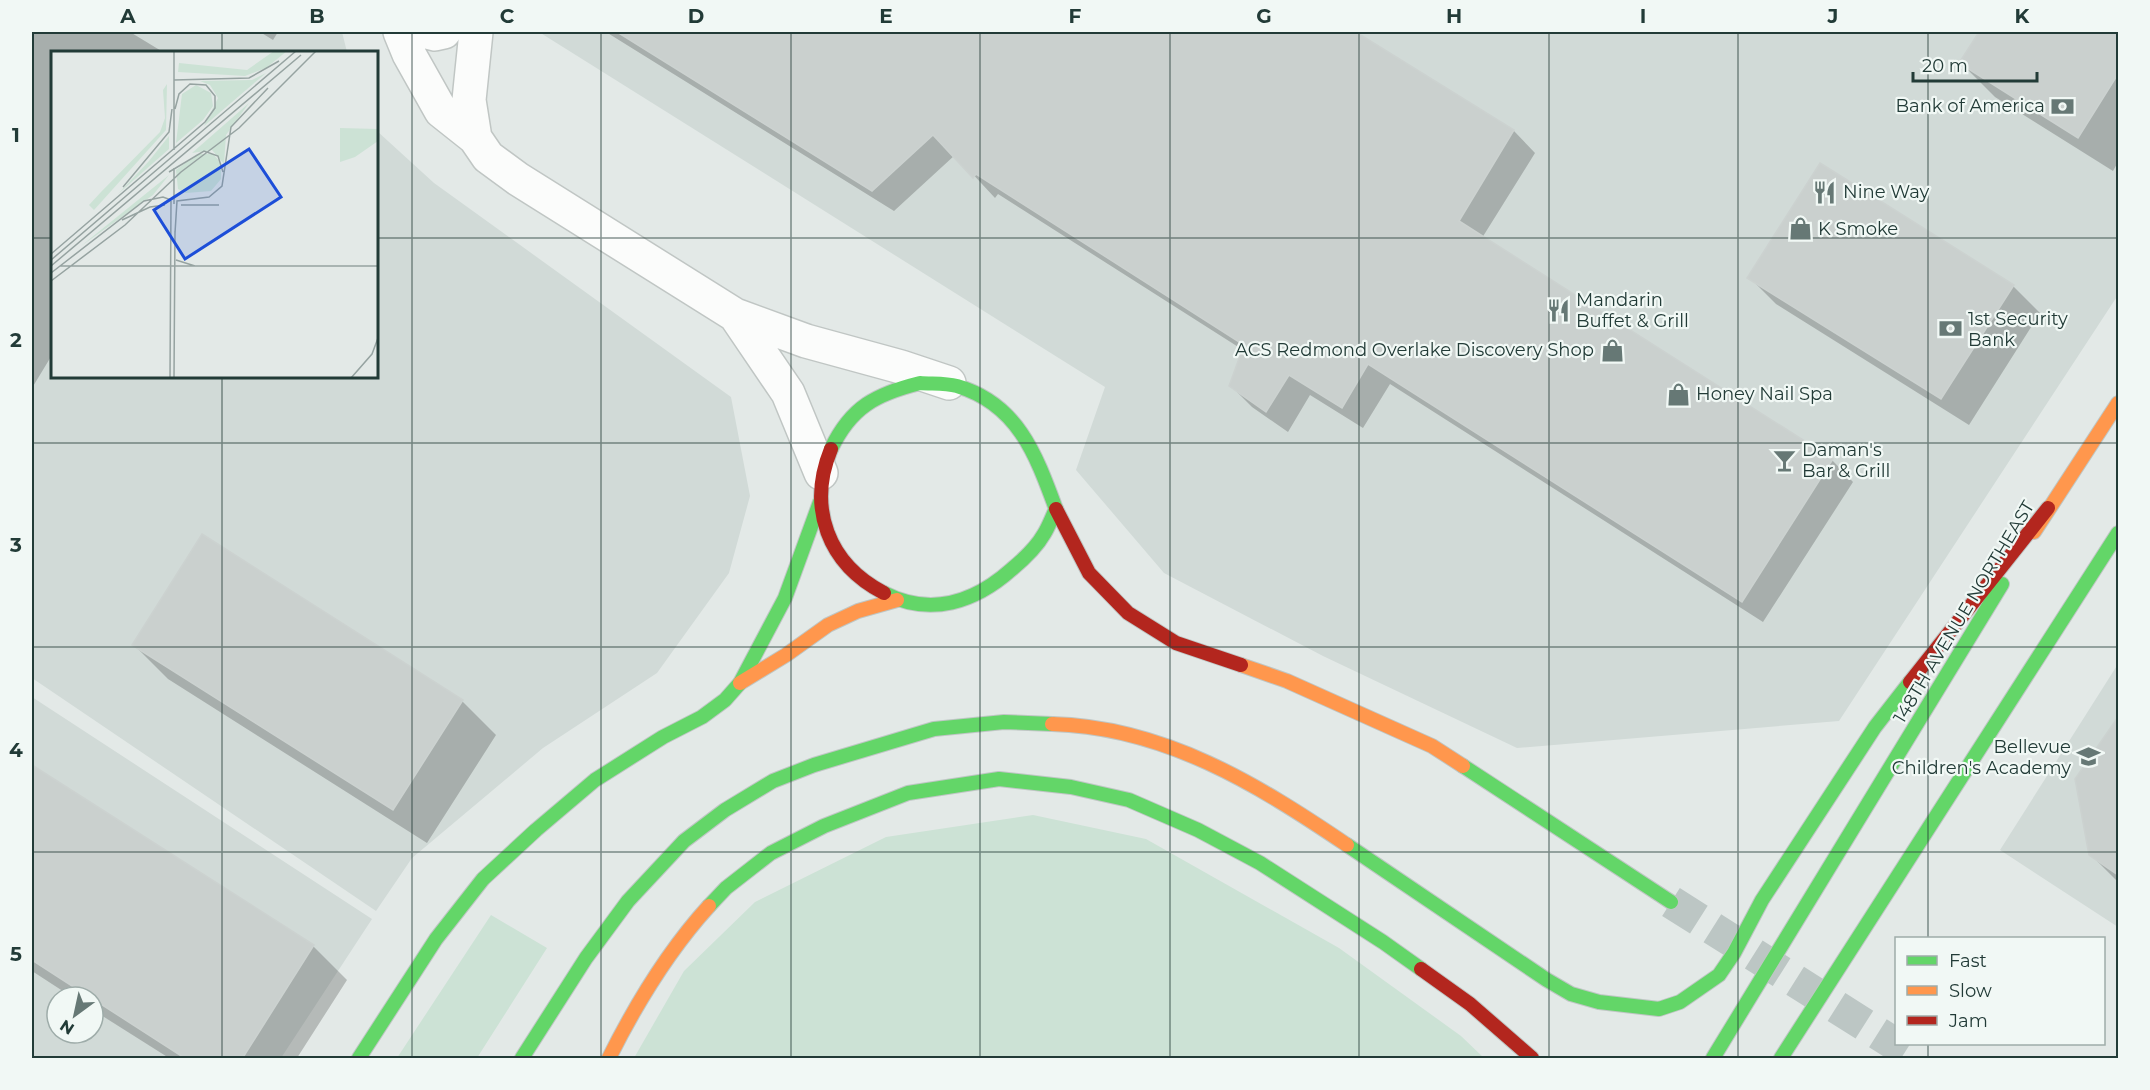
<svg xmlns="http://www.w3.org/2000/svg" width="2150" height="1090" font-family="Montserrat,sans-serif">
<rect width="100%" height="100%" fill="#e3e9e7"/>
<path fill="#d1dad7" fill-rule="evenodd" d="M32,32h310l5,20h-295v324h324l1,-245 57,52 297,214 19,99 -21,77 -72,100 -114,75 -131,110 -36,53 -344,-233z
M539,32h1579v263l-279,426 -322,27 -194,-92 -159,-83 -88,-103 29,-83z
M2118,664v263l-118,-77z
M32,697l340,222 -91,139h-249zM57,997h36v36h-36z"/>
<path fill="#cce2d5" d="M1033,815l113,24 193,109 122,88 23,22h-850l50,-87 71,-69 131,-65z
M491,915l56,33 -70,110h-80z"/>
<path fill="#0003" d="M32,32h98l33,20h-111v303l-20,33z
M260,32h18l-5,8z
M606,32h747l161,99 21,22 -53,85 350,222 21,22 -90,140 -373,-238 -27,44 -53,-33 -22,37 -36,-25 -21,-21 12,-36 -245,-156 -3,4 -40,-43 -61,56z
M1981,32h137v130l-5,9 -118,-74 -34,-34z
M1749,277l264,9 27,27 -71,112 -193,-121z
M134,645l328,56 34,34 -69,108 -259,-164z
M2118,720v162l-28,-28 -13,-74z
M32,767l281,179 34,34 -50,78h-128l-76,-48v-13h-21l-40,-26z"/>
<path fill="#cad0ce" stroke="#ccd2d0" stroke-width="1.5" d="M617,32h739l158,98 -55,91 374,238 -91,143 -374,-238 -26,44 -53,-33 -23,37 -37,-26 15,-41 -268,-171 -3,4 -40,-43 -61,56z
M1979,32h139v42l-40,64 -119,-75z
M1820,163l194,122 -73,114 -194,-121z
M202,534l261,166 -70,110 -261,-165z
M2118,717v158l-29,-20 -14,-76z
M32,765l282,180 -72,114h-56l-93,-60v-2h-4l-57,-37z"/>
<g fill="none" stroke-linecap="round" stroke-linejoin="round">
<path stroke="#bcc6c4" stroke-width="33" stroke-dasharray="33 16" stroke-linecap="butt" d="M1671,902l246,156"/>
<defs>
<path id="street" d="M400,32l9,22 32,57 34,27 13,19 30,22 217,136 71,26 95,26 48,16
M427,32l8,2 9,-2
M475,138l-6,-38 7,-68
M735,315l53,78 33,80"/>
<path id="fast" d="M831,449c20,-42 45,-55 89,-66
M884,593c47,24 91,9 128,-24 12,-10 24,-21 32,-35 5,-8 8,-17 12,-25 -20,-54 -38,-105 -99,-123 -12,-3 -25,-2 -37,-3
M1463,766l208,136
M1347,845l200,135 24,14 28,8 60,7 21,-7 39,-27 15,-22 28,-53 113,-173 35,-45
M709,906l17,-18 45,-35 53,-27 84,-33 91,-14 72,8 58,13 69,30 62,33 123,79 38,27
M359,1058l77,-119 47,-60 53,-49 59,-50 68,-43 39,-20 23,-17 15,-17 45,-85 35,-96
M522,1058l64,-100 42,-57 56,-60 41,-31 48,-29 41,-16 120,-36 70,-7 48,2
M1713,1058l289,-474
M1781,1058l337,-525"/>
<path id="slow" d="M2034,532l84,-129
M1241,665l46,16 145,65 31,20
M740,683l46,-28 42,-30 30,-14 39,-11
M1052,724c112,3 205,60 295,121
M609,1058c27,-54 59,-107 100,-152"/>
<path id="jam" d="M831,449c-24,59 -3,115 53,144
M1056,509l33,64 39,40 48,30 65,22
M1910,682l138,-174
M1421,969l49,35 62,54"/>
</defs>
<use href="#street" stroke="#c0c6c4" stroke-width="36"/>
<use href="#fast" stroke="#bfc6c4" stroke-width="16"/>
<use href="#slow" stroke="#bfc6c4" stroke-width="16"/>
<use href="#jam" stroke="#bfc6c4" stroke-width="16"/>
<use href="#street" stroke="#fbfcfb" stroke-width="33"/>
<use href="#fast" stroke="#63d668" stroke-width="14"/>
<use href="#slow" stroke="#ff974d" stroke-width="14"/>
<use href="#jam" stroke="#b3261e" stroke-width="14"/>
</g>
<path fill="none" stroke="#223b37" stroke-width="1.5" stroke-opacity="0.55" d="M222,32v20M412,32v1026M601,32v1026M791,32v1026M980,32v1026M1170,32v1026M1359,32v1026M1549,32v1026M1738,32v1026M1928,32v906M32,238h20M376,238h1742M222,376v682M32,443h2086M32,647h2086M32,852h2086M1928,1044v14"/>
<defs>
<symbol id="bank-bare" viewBox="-9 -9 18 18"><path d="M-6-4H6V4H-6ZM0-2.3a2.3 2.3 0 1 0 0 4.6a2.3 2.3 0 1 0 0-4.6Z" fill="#667875" stroke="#f1f8f5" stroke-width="2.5" paint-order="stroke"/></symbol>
<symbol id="restaurant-bare" viewBox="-9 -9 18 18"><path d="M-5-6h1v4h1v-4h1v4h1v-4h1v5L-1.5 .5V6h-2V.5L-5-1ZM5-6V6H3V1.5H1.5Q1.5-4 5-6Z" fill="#667875" stroke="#f1f8f5" stroke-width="2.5" paint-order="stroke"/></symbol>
<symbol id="shop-bare" viewBox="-9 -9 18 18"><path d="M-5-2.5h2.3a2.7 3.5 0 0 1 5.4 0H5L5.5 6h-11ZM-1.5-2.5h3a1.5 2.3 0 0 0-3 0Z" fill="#667875" stroke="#f1f8f5" stroke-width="2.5" paint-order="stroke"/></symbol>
<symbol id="bar-bare" viewBox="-9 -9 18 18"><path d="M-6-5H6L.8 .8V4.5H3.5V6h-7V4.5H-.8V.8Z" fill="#667875" stroke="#f1f8f5" stroke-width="2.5" paint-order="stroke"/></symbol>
<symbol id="school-bare" viewBox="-9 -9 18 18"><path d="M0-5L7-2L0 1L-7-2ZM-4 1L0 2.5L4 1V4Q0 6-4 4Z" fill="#667875" stroke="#f1f8f5" stroke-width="2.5" paint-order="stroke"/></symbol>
</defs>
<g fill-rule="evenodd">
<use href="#bank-bare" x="2046" y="90" width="33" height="33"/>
<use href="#restaurant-bare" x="1808" y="176" width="33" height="33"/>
<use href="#shop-bare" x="1784" y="212" width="33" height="33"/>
<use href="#restaurant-bare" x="1542" y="294" width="33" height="33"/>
<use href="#bank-bare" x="1934" y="312" width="33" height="33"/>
<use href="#shop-bare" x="1596" y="334" width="33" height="33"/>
<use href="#shop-bare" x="1662" y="378" width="33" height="33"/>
<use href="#bar-bare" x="1768" y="444" width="33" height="33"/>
<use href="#school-bare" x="2072" y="740" width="33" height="33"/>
</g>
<g text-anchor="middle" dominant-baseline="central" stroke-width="4.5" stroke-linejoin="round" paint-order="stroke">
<g font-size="18" fill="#223b37" stroke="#f1f8f5" text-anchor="start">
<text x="2045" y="106" text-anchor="end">Bank of America</text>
<text x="1843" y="192">Nine Way</text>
<text x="1818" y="229">K Smoke</text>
<text x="1576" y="300">Mandarin<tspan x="1576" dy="21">Buffet &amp; Grill</tspan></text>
<text x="1968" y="319">1st Security<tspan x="1968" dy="21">Bank</tspan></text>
<text x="1594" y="350" text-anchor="end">ACS Redmond Overlake Discovery Shop</text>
<text x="1696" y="394">Honey Nail Spa</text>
<text x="1802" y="450">Daman's<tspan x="1802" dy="21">Bar &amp; Grill</tspan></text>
<text x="2071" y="747" text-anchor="end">Bellevue<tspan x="2071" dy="21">Children's Academy</tspan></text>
</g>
<g font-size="18" fill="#223b37" stroke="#f1f8f5">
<text transform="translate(1964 612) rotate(-59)">148TH AVENUE NORTHEAST</text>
</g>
</g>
<g transform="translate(51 51)">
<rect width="327" height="327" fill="#e3e9e7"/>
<path d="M223,0h13l-21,17 -21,8 -67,-4 1,-9 68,7zM215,22l-62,53 14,-28 -8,-13 -10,-4 52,-1zM116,33l-1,46 -72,80 -5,-5 12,-13 59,-60 5,-14 -2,-28zM145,34l15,8 2,13 -10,14 -27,23 6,-49zM198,52l-23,32 -2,29 -12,-14 -20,3zM289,77l38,1v12l-23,16 -15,5zM118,85v13l-51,45 31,-33zM146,103h16l8,9v16l-10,12 -25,2 -8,-4 -2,-19zM118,124l-16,20 -72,51z" fill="#cce2d5"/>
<path fill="none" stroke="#96a3a1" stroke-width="1.5" d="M123,0v99M123,29l75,-2 30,-17M123,117v36M118,121l35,-21 14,5 5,16M72,136l46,-55 3,-23M130,154h38M71,169l28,-13 15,-2M124,182l2,-32 32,-4 13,-11 9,-59 37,-39M0,203l154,-132 10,-14v-12l-9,-11 -16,-1 -11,10 -4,15M0,209l245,-209M125,209l19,6M0,215l250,-211M9,215h318M0,222l93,-72 19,-4 8,3M0,230l74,-56 56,-53 58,-44 77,-77M119,327l1,-177M123,327l1,-147M300,327l21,-24 6,-16"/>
<path fill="#1d4ed8" fill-opacity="0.15" stroke="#1d4ed8" stroke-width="3" d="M198,98l32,48 -96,62 -31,-49z"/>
<rect width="327" height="327" fill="none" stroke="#223b37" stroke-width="3"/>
</g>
<rect width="2150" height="1090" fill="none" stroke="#f1f8f5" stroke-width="66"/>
<rect x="1895" y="937" width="210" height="108" fill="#f1f8f5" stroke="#9eaca9" stroke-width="1.5"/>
<rect x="1907" y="956" width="30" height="9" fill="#63d668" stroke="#9eaca9" stroke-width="1.5"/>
<text x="1949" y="967" font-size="18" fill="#223b37">Fast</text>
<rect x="1907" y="986" width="30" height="9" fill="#ff974d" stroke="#9eaca9" stroke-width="1.5"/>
<text x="1949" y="997" font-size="18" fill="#223b37">Slow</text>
<rect x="1907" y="1016" width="30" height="9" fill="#b3261e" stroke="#9eaca9" stroke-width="1.5"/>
<text x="1949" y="1027" font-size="18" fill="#223b37">Jam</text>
<g transform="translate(75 1015) rotate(213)"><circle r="28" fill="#f1f8f5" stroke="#9eaca9" stroke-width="1.5"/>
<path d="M0-4.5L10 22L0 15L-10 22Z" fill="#667875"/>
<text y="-9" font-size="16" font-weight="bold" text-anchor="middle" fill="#223b37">N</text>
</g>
<path d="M1913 72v9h124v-9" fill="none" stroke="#223b37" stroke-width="3"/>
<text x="1922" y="72" font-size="18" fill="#223b37" stroke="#f1f8f5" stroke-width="4.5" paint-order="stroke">20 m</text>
<rect x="33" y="33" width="2084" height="1024" fill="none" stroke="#223b37" stroke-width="2"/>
<g font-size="20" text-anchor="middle" font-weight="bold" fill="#223b37">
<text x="128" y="23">A</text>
<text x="317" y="23">B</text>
<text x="507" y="23">C</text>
<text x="696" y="23">D</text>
<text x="886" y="23">E</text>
<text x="1075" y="23">F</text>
<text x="1264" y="23">G</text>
<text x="1454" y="23">H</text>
<text x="1643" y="23">I</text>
<text x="1833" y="23">J</text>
<text x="2022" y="23">K</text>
<text x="16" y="142">1</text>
<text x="16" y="347">2</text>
<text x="16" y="552">3</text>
<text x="16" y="757">4</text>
<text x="16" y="961">5</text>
</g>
</svg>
